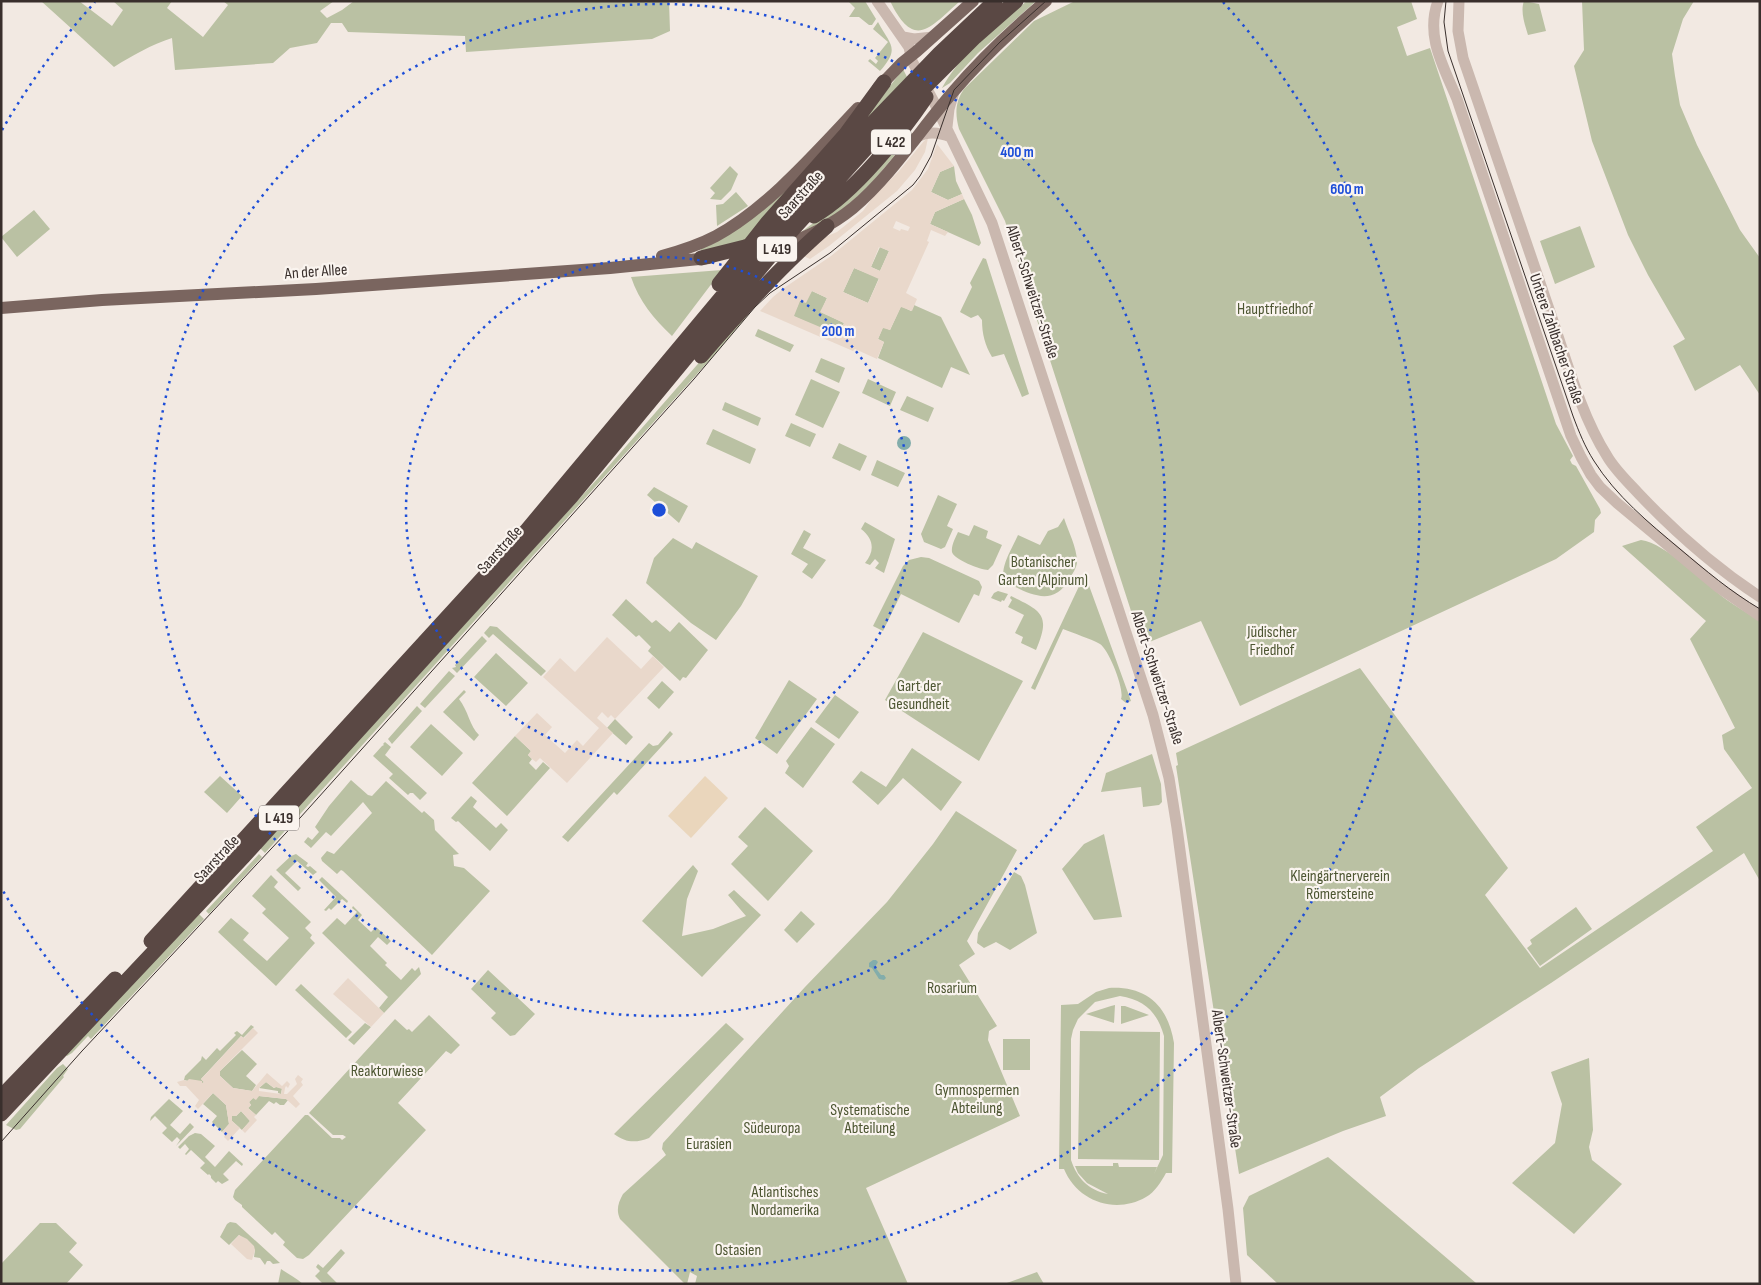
<svg xmlns="http://www.w3.org/2000/svg" width="1761" height="1285" font-family="'Sofia Sans Condensed',sans-serif">
<rect width="100%" height="100%" fill="#f2e9e2"/>
<path fill="#bac1a3" fill-rule="evenodd" d="M41,1h38l33,25 11,-16 -10,-9h59l-5,7 36,29 25,-32 -5,-4h111l-14,10 7,7 15,-8 12,-9h315l1,30 -18,8 -186,13 -1,-16 -117,-4 -6,-9h-11l-14,20 -27,5 -17,15 -98,7 -3,-32c-21,7 -39,17 -58,29z
M848,1h17l11,18 -4,6h-3l-10,-8h-10l6,-9z
M890,1h70c-31,28 -46,49 -70,0z
M1027,1h9l-58,52 -28,30 -8,5c19,-35 55,-62 85,-87z
M1075,1h336l6,18 -20,8 10,29 23,-8 126,376 17,32 -3,4 2,4 4,2 24,43 1,4 -6,7 -1,12 -38,27 -316,147 -39,-85 -59,24 -137,-424 -46,-92c-4,-15 -4,-27 5,-40l70,-68z
M1524,1l15,3 7,27 -18,4c-3,-10 -8,-24 -4,-34z
M1582,1h112l-11,18 -11,35 3,22 5,29 17,40 43,85 20,28v137l-20,-30 -45,26 -22,-45 12,-7 -37,-64 -20,-40 -36,-94 -18,-75 10,-16z
M878,22c13,24 22,26 2,49l-12,-10 2,-2 6,5 2,-3 -3,-3 13,-16 -15,-13z
M903,69l4,8 -51,54z
M905,134l4,3c-24,31 -48,62 -81,82 -9,5 -19,9 -28,14l16,-12z
M730,166l8,8 -7,16 -10,10 -11,-1 5,-6 -5,-5z
M954,166l2,15 6,13 -14,6 -17,-8 9,-20z
M797,180l-52,64 -43,10 -2,-8z
M736,192l12,14 -31,20 -1,-21 7,-1z
M964,199l8,16 9,28 -2,3 -49,-22 5,-12z
M34,210l16,19 -33,28 -16,-20z
M1580,226l15,41 -40,17 -15,-43z
M880,247l9,4 -9,20 -9,-4z
M983,258l3,1 43,135 -7,3 -18,-43 -12,3c-7,-12 -10,-23 -10,-37l-4,-5 -7,3 -11,-6 12,-25 -2,-4z
M854,268l25,10 -11,25 -25,-11z
M722,270l-50,66c-18,-17 -33,-35 -41,-59z
M812,291l15,7 -6,14 23,11 -6,13 -45,-20 7,-16z
M914,305l27,12 29,58 -19,-8 -9,21 -64,-30 6,-16 -6,-3 5,-12 7,3 11,-24 10,5z
M745,310l4,4 -33,39 -451,500 -5,-5 340,-372z
M758,329l36,16 -4,7 -35,-16z
M821,358l24,10 -6,15 -24,-11z
M811,379l29,13 -17,36 -28,-13z
M868,379l28,13 -6,14 -28,-13z
M907,396l27,12 -6,14 -28,-12z
M725,402l36,16 -3,8 -36,-16z
M791,423l25,11 -6,13 -25,-11z
M713,429l43,20 -6,15 -44,-20z
M839,443l28,13 -7,15 -28,-13z
M877,460l28,13 -7,14 -27,-12z
M654,487l34,19 -9,17 -32,-28z
M938,495l19,9 -10,22 6,3 -8,18 -4,2 -17,-7 -3,-8z
M1064,518c4,13 13,29 13,44 0,5 -5,13 -8,17 -15,29 -41,15 -63,3 -9,-11 7,-35 12,-47l22,10 8,-14 10,-4z
M865,522l30,17 -11,34 -9,-5 4,-5 -4,-4 -5,6 -5,-2c10,-12 9,-24 -4,-34z
M974,525l14,6 -2,7 16,7 -9,20 -5,5c-7,0 -35,-11 -36,-18 -1,-7 4,-15 6,-20l11,4z
M804,530l7,4 -8,14 23,12 -14,19 -10,-7 6,-8 -17,-10z
M673,538l19,11 4,-7 62,34 -17,30 -25,34 -25,-17 -45,-40 8,-25z
M1641,540c25,3 64,44 86,60 10,7 22,14 33,21v260l-16,-28 -193,130 -132,85 -39,29 6,19 -43,15 -104,43 -63,-408 2,-1 -2,-12 184,-85 148,200 -23,27 55,73 173,-117 -17,-24 56,-39 -28,-39 -2,-14 13,-7 -45,-89 16,-18 -84,-75z
M921,557l8,1 50,23 3,6 -3,9 -5,-2 -15,29 -58,-29 -18,37 -10,-5 30,-60 6,-6z
M1087,580l44,121 -5,2 -5,-4c4,-9 -12,-49 -21,-55 -11,-6 -25,-10 -37,-15l-28,61 -4,-2 50,-106z
M998,591l10,3 -4,7 -2,-1 -1,2 -10,-4 3,-5z
M1011,596c31,15 40,19 25,54l-15,-7 2,-6 -8,-4 9,-18 -16,-8 4,-7 -2,-2z
M626,599l26,24 4,-3 14,12 9,-10 29,28 -22,28 -3,-1 -3,4 -32,-30 3,-4 -12,-12 -3,2 -24,-22z
M490,626l7,1 49,44 -5,5 -48,-42 -4,4 -5,-5z
M923,632l100,49 -44,80 -94,-61z
M482,636l5,5 -30,32 -5,-5 4,-1 -1,-2z
M496,653l32,30 -22,23 -32,-29z
M449,671l6,5 -30,32 -5,-4z
M789,680l28,19 -40,55 -22,-16z
M662,681l12,11 -15,17 -12,-11z
M464,690l2,2 -7,7c9,11 11,28 20,36l-5,6 -31,-29z
M835,695l24,17 -20,27 -24,-17z
M417,706l5,5 -30,33 -4,-5z
M615,719l18,18 -7,8 -19,-17z
M431,724l32,29 -21,23 -32,-29z
M811,727l24,17 -32,44 -18,-15 4,-7 -3,-5z
M670,731l3,3 -56,61 -3,-3 -46,50 -6,-5 87,-94 4,3 5,-1z
M515,736l16,15 -3,4 4,4 -3,4 7,7 7,-8 7,6 -43,48 -35,-33z
M385,742l6,5 -6,8 42,38 -7,7 -7,-7h-3l-2,2 -19,-17 4,-4 -20,-18 9,-10 2,-1 -1,-1z
M912,748l50,34 -21,29 -38,-33 -25,27 -26,-23 9,-11 25,16z
M1152,754l9,30 1,18 -3,3 -16,2 -2,-20 -40,5 5,-19z
M220,776l22,20 -15,17 -23,-21z
M351,780l17,15 4,1 14,-15 36,32 2,-2 10,9 1,10 24,24 -6,1 1,11 10,2 26,23 -58,64 -89,-84 -2,-1 -4,4 -15,-13 -1,-3 6,-7 7,3 38,-41 -9,-11 -32,34 -5,-4 -15,16 -7,-6 4,-5 4,3 7,-8 -4,-5 14,-21z
M471,796l6,5 -4,6 23,21 5,-5 7,7 -18,21 -32,-30 -2,1 -5,-4z
M765,807l48,44 -45,50 -37,-37 17,-18 -10,-9z
M956,811l61,39 -50,91 8,13 -16,11 38,61 -8,5 -1,9 32,76 -154,72 42,96h-213l2,-8 -7,-4 -3,12h-2l-65,-65c-4,-9 -2,-16 3,-25l43,-39 -4,-6 1,-6 142,-156 82,-85 46,-58z
M1104,834l18,83 -28,3 -32,-51 22,-25z
M259,854l3,3 -53,57 -3,-3z
M296,854l12,9 -2,3 2,1 2,-1 7,6 -4,3 -16,-14 -12,12 16,15 -3,3 -22,-21 15,-14z
M693,865l5,6 -11,28 -5,37 31,-7 33,-13 -18,-21 6,-5 27,25 -59,62 -60,-56z
M1014,872l7,4 4,9 12,48 -27,17 -14,-8 -12,6 -7,-5 1,-10z
M271,875l7,7 -4,5 37,35 -6,6 7,7 -2,3 5,5 -39,43 -58,-54 13,-14 18,15 -6,7 24,21 22,-23 -27,-25 4,-4 -14,-13z
M322,877l26,24 -1,2 -5,-4 -11,11 -2,-2 -3,3 -2,-1 12,-13 -17,-17z
M353,906l9,9 -4,5 13,12 5,-5 15,14 -4,4 -9,-8 -8,9 17,17 -2,2 16,15 11,-12 3,3 4,-4 2,7 -37,39 -5,-5 9,-11 -66,-64 15,-15 8,7 12,-13 -5,-4z
M1576,907l16,22 -52,37 -13,-18 5,-4 -2,-4z
M801,911l14,13 -18,19 -13,-13z
M199,914l5,5 -113,120 -3,-3 -16,17 -5,3 -2,-1z
M488,970l47,44 -20,21 -5,1 -19,-18 5,-5 -25,-24z
M301,984l51,48 -6,6 -51,-48z
M1109,988c38,-2 59,18 65,55l-2,130h-6c-5,9 -11,19 -20,24 -31,18 -69,4 -82,-28h-5l2,-164 17,-1 18,-12zM1120,996c25,4 37,16 44,40l-1,119 -9,19 3,-7h-38l-1,-4h-5v3h-38l3,7 9,10 21,11c-20,-4 -31,-16 -37,-34v-121l2,-9 5,-11 17,-17z
M1115,1005l-1,18 -28,-9 25,-8z
M1121,1006h4l24,9 -28,9z
M429,1015l31,30 -9,9 -5,-3 -48,52 28,27 -117,125 -6,4 -6,-1 -14,-13 2,-3 -10,-10 -3,3 -30,-28v-2l-7,-5 -2,-3 2,-7 70,-75h3l24,23h8l2,2 4,-3 -3,-2h-10l-24,-22 86,-94 12,11 2,-1 3,3z
M365,1023l6,4 -17,18 -6,-5z
M726,1023l18,16 -95,99c-13,5 -23,5 -35,-4z
M251,1025l3,2 -11,11 -2,-2 -40,43 3,3 -2,2 -18,-4 1,-4 16,-16 1,-4 4,4 11,-12 3,3 16,-16 -2,-2 3,-2 5,4z
M1080,1031l80,1 -1,128 -81,-1z
M1003,1039h27v31h-27z
M242,1050l15,14 -11,12 10,9 -4,6 -19,-3 -13,-12v-5z
M1589,1058l4,72 -4,17 3,13 30,24 -48,50 -62,-51 43,-40 7,-39 -11,-32z
M63,1064l5,5 -5,7 1,1 -44,52 -4,1 -10,-5 51,-57z
M266,1082l8,6 2,-1 6,1 -1,6 -3,-1v-2l-19,-3z
M213,1093l13,12 3,19 -7,8 -10,-10 5,-6 -14,-12z
M259,1096l27,3 2,1 -4,5h-4l-4,-3 -2,2 -5,-3 -13,14 -8,-7 3,-3 -2,-3 4,-4z
M169,1099l14,12 -13,14 10,9 10,-11 4,4 -18,19 4,-6 -3,-3 -5,5 -10,-9 5,-5 -12,-12 -5,5 1,-4z
M241,1111l9,10 -8,9 -10,-9 -1,-5h5z
M195,1133l6,1 14,12 -10,11 10,10 14,-16 14,13 -1,2 -6,-5 -13,13 6,6 -7,4 -4,-3 -2,2 -5,-5v-2l-2,-2 -1,1 -8,-7 5,-5 -14,-13 -5,5 -1,-1 4,-5 -4,-5 -5,5 -2,-2 11,-11z
M1328,1157l148,126 -198,1 -31,-29 -4,-47 6,-12z
M230,1222l6,1 44,40 -7,1 -3,-3h-3l-2,4 -5,-7 -6,-1 1,-7 -16,-15 -10,10 -9,-8 7,-13z
M40,1223h16l21,20 -8,9 14,13 -17,19h-65v-20z
M341,1249l4,4 -18,20 11,11h-15l-8,-8 5,-5 -4,-4 2,-3 5,4z
M281,1269c7,5 15,9 22,15h-25z
M1037,1272l7,12h-40z"/>
<path fill="#ead6bc" d="M705,776l23,22 -37,40 -23,-22z"/>
<path fill="#e9d8cb" fill-rule="evenodd" d="M928,138l-3,14 -10,18 -18,21 -68,55 -19,13 -11,-5 16,-13 22,-9 26,-21 10,-14 26,-26 25,-30z
M937,144l17,22 -14,6 -9,20 17,8 14,-6 2,5 -29,13 -5,12 18,8 -3,4 -14,-6 -4,11 2,1 -23,51 11,6 -5,12 -11,-4 -11,23 -7,-2 -5,11 6,3 -7,17 -22,-10 -2,2 -93,-40 13,-14 11,-9 47,-32 81,-66 16,-21zM896,221l14,6 -2,4 -7,-2 -1,2 -7,-3zM879,247l10,4 -9,20 -9,-4zM854,268l25,11 -11,24 -25,-11zM812,291l15,7 -7,14 24,11 -5,12 -45,-19 6,-15 6,2z
M607,637l34,32 12,-13 11,11 -49,52 -4,-4 -3,3 -6,-6 -5,6 16,15 -46,50 -27,-25 -4,4 -4,-3 -4,-4 3,-4 -16,-15 22,-23 15,14 -7,8 20,18 12,-13 6,6 16,-18 -56,-51 17,-19 15,14z
M348,978l36,35 -13,14 -38,-33z
M253,1028l5,5 -38,38v5l13,12 19,3 15,-18 15,13 5,-5 3,3 -2,4 -2,-2 -1,2 -1,6h3l10,-10 -2,-5 3,-4 5,4 -2,3 2,3 -10,11 7,8 -4,4 -10,-9 -27,-3 -3,4 -3,-2 -4,4 2,3 -3,3 8,7 -2,2 3,3 -12,13 -3,-3 8,-9 -9,-10 -5,5h-4v5l8,7 -12,13 -4,-4 1,-2 -3,-3 7,-8 -3,-19 -13,-12 -15,16 -3,-3 4,-6 -13,-14h-6l-3,-4 7,-2 3,1 2,-2 13,2v2l2,-1 -3,-3 5,-5 35,-38 3,2zM266,1082l8,6 2,-1 6,2 -1,5 -22,-3v-3z
M239,1235l8,4 7,7 1,4 -3,10 -5,-1 -16,-15z"/>
<path fill="#83adab" d="M897 443a7 7 0 1 1 14 0a7 7 0 1 1-14 0Z
M873,960h3l2,2 -3,5 6,8h3l2,3 -2,2 -5,-1 -7,-11 -3,-1v-4z"/>
<g fill="none" stroke-linecap="round" stroke-linejoin="round">
<path stroke="#cab8af" stroke-width="11" d="M877,1l32,46 3,14 22,41 58,121 161,492 16,63 8,50 51,381 8,75
M1438,1c-13,36 6,66 19,98l114,337 10,21 10,18 9,12 17,16 101,84 42,29
M1459,1l-1,30 5,27c29,84 58,169 87,254 16,47 31,103 57,144 8,14 21,26 32,38 36,38 77,74 121,103
M903,37l11,2 19,-2
M947,127l2,-18 5,-17
M915,138c12,-7 23,-6 36,-1"/>
<path stroke="#7a655f" stroke-width="12" d="M878,88l24,-25 15,-12 56,-50
M776,248c27,-9 55,-22 77,-40 39,-33 67,-78 100,-116 28,-33 60,-63 93,-91
M662,256c18,-5 37,-11 54,-20 52,-28 101,-85 142,-128
M1,308l101,-8 214,-11 294,-21 99,-10"/>
<path stroke="#5a4844" stroke-width="15" d="M814,216c39,-22 87,-82 112,-119
M701,258l44,-11 24,-9
M719,284l49,-62 78,-88 38,-52
M701,356c40,-46 80,-90 126,-130
M151,941l376,-411 305,-365 107,-111 56,-53
M1,1097l114,-118
M1,1114l243,-258 327,-359 215,-260 84,-93 29,-31 76,-76 41,-36"/>
<path stroke="#392f2c" stroke-width="1" d="M1446,1l-2,21 4,29 125,365c6,16 12,31 21,45 22,35 55,62 86,88 25,21 51,43 80,60
M1,1142l81,-91 218,-233 394,-439 61,-72 15,-14 60,-40 83,-68 7,-9 11,-20 23,-66 46,-48 46,-41"/>
</g>
<g fill="none" stroke="#1d4ed8" stroke-width="2.5" stroke-dasharray="2.5 5">
<circle cx="659" cy="510" r="253"/>
<circle cx="659" cy="510" r="506"/>
<path d="M2 130A759 759 0 0 1 95 2M1223 2A759 759 0 1 1 2 889"/>
</g>
<g text-anchor="middle" dominant-baseline="central" stroke-width="4.5" stroke-linejoin="round" paint-order="stroke">
<g fill="#faf4ef" stroke="#736a66" stroke-width="1">
<rect x="871" y="129.5" width="40" height="25" rx="4"/>
<rect x="757" y="236.5" width="40" height="25" rx="4"/>
<rect x="259" y="805.5" width="40" height="25" rx="4"/>
</g>
<g font-size="15" font-weight="bold" fill="#392f2c">
<text x="891" y="142">L 422</text>
<text x="777" y="249">L 419</text>
<text x="279" y="818">L 419</text>
</g>
<g font-size="16" fill="#392f2c" stroke="#faf4ef">
<text transform="translate(801 195) rotate(-48)">Saarstraße</text>
<text transform="translate(316 272) rotate(-4)">An der Allee</text>
<text transform="translate(1032 292) rotate(72)">Albert-Schweitzer-Straße</text>
<text transform="translate(1556 339) rotate(71)">Untere Zahlbacher Straße</text>
<text transform="translate(500 550) rotate(-48)">Saarstraße</text>
<text transform="translate(1157 678) rotate(72)">Albert-Schweitzer-Straße</text>
<text transform="translate(217 859) rotate(-47)">Saarstraße</text>
<text transform="translate(1226 1079) rotate(82)">Albert-Schweitzer-Straße</text>
</g>
<g font-size="16" fill="#4d5632" stroke="#faf4ef">
<text x="1275" y="309">Hauptfriedhof</text>
<text x="1043" y="562">Botanischer<tspan x="1043" dy="18">Garten (Alpinum)</tspan></text>
<text x="1272" y="632">Jüdischer<tspan x="1272" dy="18">Friedhof</tspan></text>
<text x="919" y="686">Gart der<tspan x="919" dy="18">Gesundheit</tspan></text>
<text x="1340" y="876">Kleingärtnerverein<tspan x="1340" dy="18">Römersteine</tspan></text>
<text x="952" y="988">Rosarium</text>
<text x="387" y="1071">Reaktorwiese</text>
<text x="977" y="1090">Gymnospermen<tspan x="977" dy="18">Abteilung</tspan></text>
<text x="870" y="1110">Systematische<tspan x="870" dy="18">Abteilung</tspan></text>
<text x="772" y="1128">Südeuropa</text>
<text x="709" y="1144">Eurasien</text>
<text x="785" y="1192">Atlantisches<tspan x="785" dy="18">Nordamerika</tspan></text>
<text x="738" y="1250">Ostasien</text>
</g>
</g>
<circle cx="659" cy="510" r="8" fill="#1d4ed8" stroke="#faf4ef" stroke-width="2.5"/>
<g font-size="15" text-anchor="middle" font-weight="bold" fill="#1d4ed8" stroke="#faf4ef" stroke-width="4.5" stroke-linejoin="round" paint-order="stroke">
<text x="1017" y="157">400 m</text>
<text x="1347" y="194">600 m</text>
<text x="838" y="336">200 m</text>
</g>
<rect width="1761" height="1285" fill="none" stroke="#392f2c" stroke-width="5"/>
</svg>
